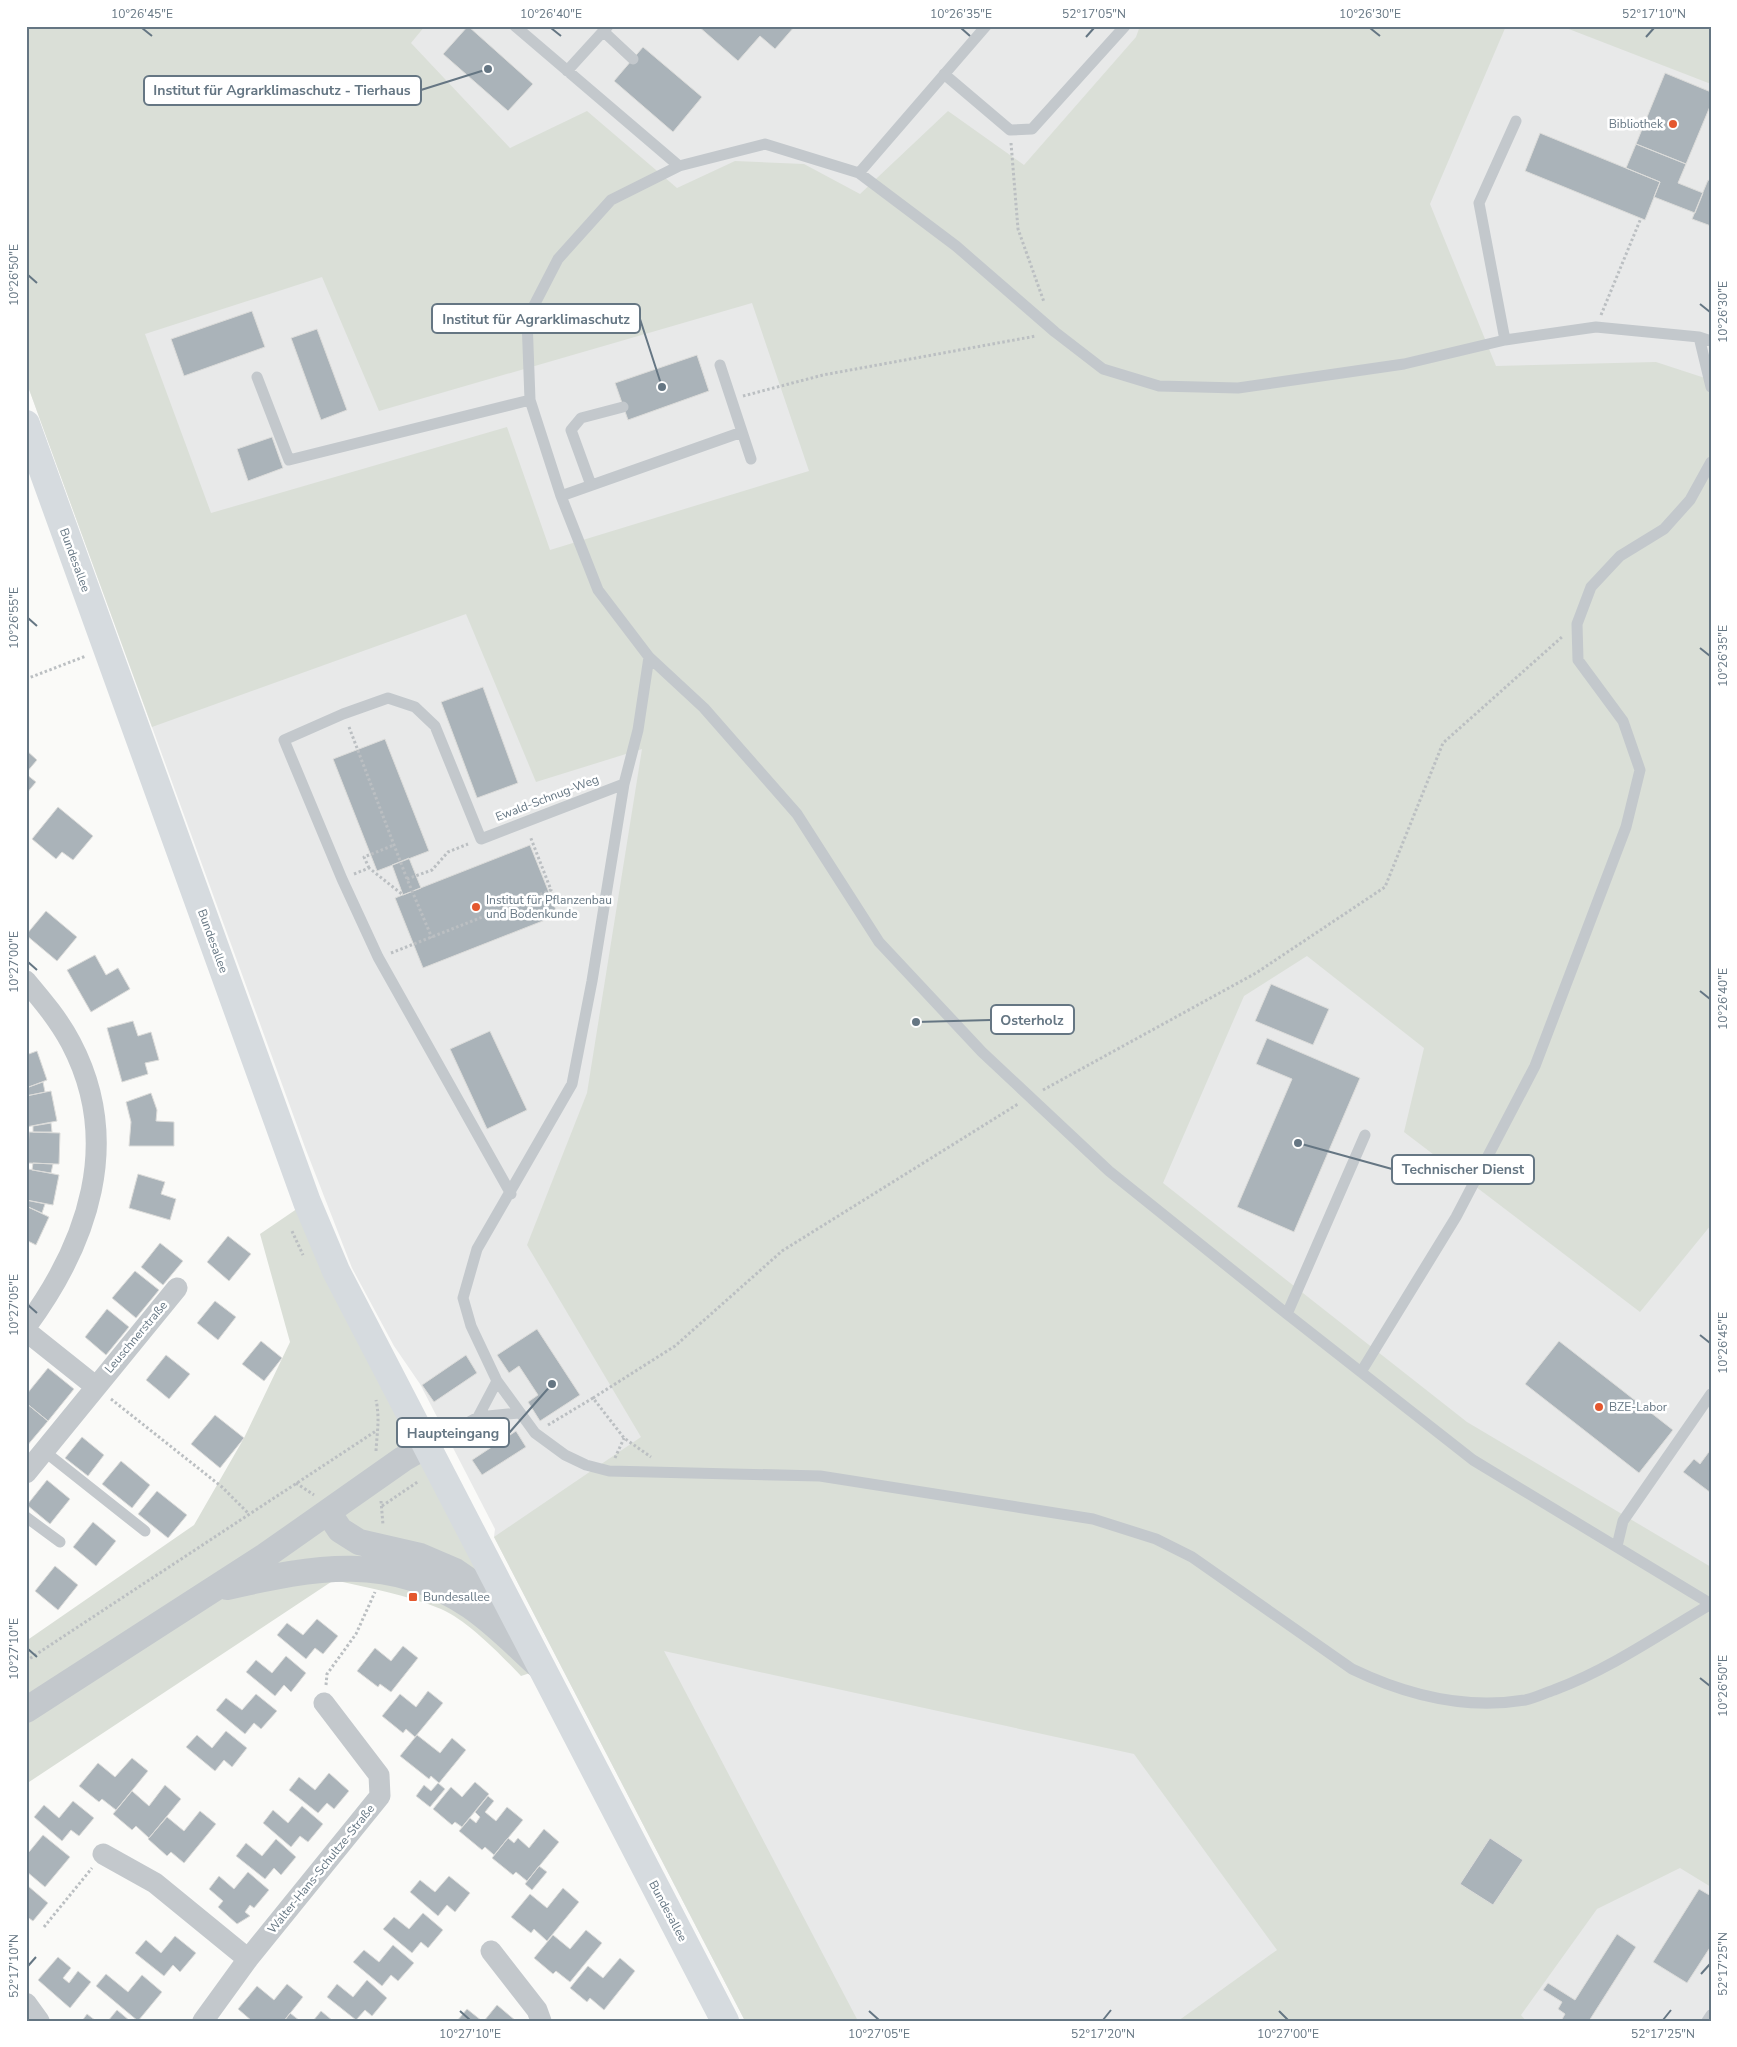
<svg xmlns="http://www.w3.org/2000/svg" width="1737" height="2047" font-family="'Nunito Sans',sans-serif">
<rect width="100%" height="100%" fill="#fafaf8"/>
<path fill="#e8e9e9" d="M26,26h1685v1995h-966l-251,-484 1,-8 -75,-145 -26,-38 -42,-78 -46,-118 -280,-769z"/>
<path fill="#dadfd7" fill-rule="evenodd" d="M26,26h399l-14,17 99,105 77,-37 90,77 58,-27 69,3 56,30 88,-83 76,54 112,-128 4,-11h366l-76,178 66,162 160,-4 55,18v845l-71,87 -236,-180 20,-84 -117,-92 -63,40 -81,187 304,239 244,145v320l-31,-19 -83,41 -76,106 5,6h-348l99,-71 -143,-196 -470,-103 194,370h-113l-251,-484 147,-100 -114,-192 60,-152 55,-344 -106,33 -70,-168 -314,113 -126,-346zM322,277l57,134 373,-108 57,168 -259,79 -43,-123 -296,86 -66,-179z
M1561,26h150v58z
M307,1202l235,467 -21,7c-20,-21 -54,-56 -80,-67 -34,-14 -72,-21 -107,-29l-308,204v-143l168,-116 50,-87 46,-96 -30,-108z"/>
<path fill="#aab3b9" stroke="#dcdcda" d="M468,26l65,58 -25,27 -65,-57z
M698,26h97l-20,23 -15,-13 -22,25z
M643,47l59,50 -29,35 -59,-51z
M1665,73l46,19v12l-25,60 -50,-20z
M1540,133l120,49 -15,38 -120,-49z
M1636,144l50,20 -8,19 25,10 -8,20 -41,-16 6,-15 -34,-14z
M1708,180l3,1v45l-19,-7z
M252,311l13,36 -81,29 -13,-37z
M317,329l30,81 -26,10 -30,-82z
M697,355l12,36 -81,29 -13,-37z
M272,437l11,31 -35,13 -11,-32z
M483,687l35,96 -41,15 -36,-96z
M385,739l44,112 -52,20 -44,-112z
M26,750l11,10 -11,13z
M26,774l10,8 -10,12z
M58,807l35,29 -20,24 -11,-8 -6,7 -24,-20z
M530,845l28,70 -135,53 -28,-70z
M409,858l12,30 -18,7 -11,-30z
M46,911l31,26 -20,24 -31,-26z
M95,955l11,20 12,-7 12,21 -39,23 -24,-42z
M1271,984l58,25 -16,36 -58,-24z
M133,1021l5,15 13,-4 8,28 -14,3 3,11 -26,8 -15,-54z
M490,1031l37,79 -40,19 -37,-80z
M1267,1038l93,40 -66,154 -57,-25 55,-128 -36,-15z
M37,1051l10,29 -21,8v-33z
M43,1082l2,10 -19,4v-8z
M51,1091l6,30 -31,6v-31z
M151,1093l6,17 -1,11 18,1v24h-45l2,-24 -5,-20z
M51,1123l1,9h-19v-6z
M29,1132l31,1 -1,31 -32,-1z
M33,1163l20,1 -2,9 -19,-3z
M28,1169l31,6 -6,30 -27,-5z
M138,1174l27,8 -4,12 15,5 -6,21 -41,-12z
M26,1200l19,4 -3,9 -16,-7z
M26,1206l23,11 -13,28 -10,-5z
M228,1236l23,18 -22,27 -22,-19z
M160,1243l23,18 -20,24 -22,-18z
M135,1271l24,19 -23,28 -24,-20z
M215,1301l21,16 -18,23 -21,-17z
M107,1309l22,18 -23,28 -21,-18z
M537,1329l43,66 -40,26 -12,-19 10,-7 -19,-29 -10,7 -12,-18z
M261,1341l21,17 -18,23 -22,-17z
M1559,1341l114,89 -34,43 -114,-89z
M166,1355l24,19 -21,25 -23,-19z
M466,1355l11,18 -43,29 -12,-17z
M48,1368l26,21 -26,32 -22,-18v-8z
M26,1403l22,18 -22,26z
M215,1415l29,23 -24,30 -29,-24z
M516,1431l10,16 -44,28 -10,-15z
M82,1437l22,18 -16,21 -23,-18z
M1711,1449v44l-28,-21 11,-13 6,5z
M121,1461l29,24 -18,23 -30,-24z
M47,1480l23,19 -20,25 -23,-19z
M157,1491l30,24 -19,23 -30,-24z
M93,1522l23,19 -20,25 -23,-19z
M55,1566l23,19 -20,25 -23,-19z
M317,1619l21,17 -15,18 -8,-6 -9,11 -29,-24 10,-12 16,12z
M403,1646l15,12 -27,34 -11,-8 -2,3 -21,-16 18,-23 16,13z
M286,1656l20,17 -15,19 -7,-7 -9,11 -29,-24 10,-12 16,13z
M428,1691l15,12 -28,34 -9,-8 -3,4 -21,-17 18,-22 16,13z
M256,1694l21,17 -16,18 -7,-6 -9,11 -29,-24 10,-12 16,12z
M226,1731l21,17 -15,19 -8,-7 -9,11 -29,-24 11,-12 15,13z
M417,1735l23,18 12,-15 14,12 -27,33 -8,-7 -2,3 -29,-23z
M132,1758l16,13 -32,39 -14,-11 -3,3 -20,-16 19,-23 17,14z
M329,1773l20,18 -15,18 -7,-6 -9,10 -29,-23 10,-13 16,13z
M475,1782l14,12 -27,33 -7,-5 -3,3 -19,-16 18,-22 11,10z
M438,1783l7,6 -15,18 -14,-11 8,-11 7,6z
M165,1785l16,14 -32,39 -13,-12 -4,4 -19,-16 19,-23 17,15z
M488,1796l6,5 -9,11 11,9 11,-14 16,13 -29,35 -9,-8 -3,3 -23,-19 11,-13 6,5 4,-6 -5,-5z
M73,1801l21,17 -15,18 -8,-6 -9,11 -28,-24 10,-12 15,13z
M302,1806l21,18 -15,18 -8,-6 -9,11 -28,-24 10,-13 15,13z
M200,1811l16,13 -32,39 -13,-11 -4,4 -19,-17 19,-22 17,14z
M544,1829l15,13 -32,39 -11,-9 -3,3 -21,-17 16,-20 6,5 4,-5 11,10z
M43,1835l27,22 -25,30 -19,-16v-22l3,3z
M1490,1838l33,22 -30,45 -33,-21z
M276,1839l20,18 -15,18 -7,-7 -9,11 -29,-23 10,-13 16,13z
M539,1866l8,6 -15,18 -7,-6z
M248,1872l21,18 -15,18 -4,-3 -5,7 5,4 -13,8 -19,-17 5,-6 -14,-12 10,-13 15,13z
M449,1876l21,17 -15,19 -8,-7 -9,11 -28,-24 10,-12 15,12z
M28,1886l20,17 -15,18 -7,-5z
M563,1888l16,14 -32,39 -13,-12 -3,4 -20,-16 19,-23 17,14z
M1699,1889l12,7v50l-24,37 -34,-21z
M423,1913l20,17 -15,18 -7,-6 -9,11 -29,-24 11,-12 15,12z
M586,1930l16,13 -32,39 -14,-11 -3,3 -19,-16 19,-23 17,14z
M1617,1934l19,13 -47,74h-28l4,-7 -7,-5 4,-7 -19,-12 5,-7 27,17z
M175,1936l21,17 -16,19 -7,-7 -9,11 -29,-23 11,-13 15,13z
M393,1945l21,18 -16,18 -7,-6 -9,11 -29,-24 11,-12 15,12z
M58,1957l13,11 -8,10 6,5 9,-12 13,11 -21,26 -32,-28z
M620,1958l15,13 -31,39 -14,-12 -3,4 -17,-14 18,-22 15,12z
M106,1974l22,18 14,-17 20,17 -24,29 -42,-35z
M367,1980l20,18 -15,18 -7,-6 -9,10 -29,-23 10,-13 16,13z
M287,1984l16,13 -19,24h-32l-14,-12 19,-23 17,14z
M497,2005l19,16h-32z
M467,2009l15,12h-25z
M117,2010l13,11h-22z
M321,2011l12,10h-20z
M290,2013l10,8h-16z
M87,2014l9,7h-14z"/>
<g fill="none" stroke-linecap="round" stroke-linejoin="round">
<path stroke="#bbbfc2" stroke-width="3" stroke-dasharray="2.5 2.5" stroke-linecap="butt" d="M1011,143l7,86 26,73
M1601,315l40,-97
M743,396l80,-21 213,-39
M26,679l60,-23
M349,727l58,152 25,59
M369,868l-5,-11 30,-12
M354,874l15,-6 34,27
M407,879l25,-9 16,-18 20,-8
M391,953l160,-63 -21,-54
M1043,1090l213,-117 129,-86 58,-144 120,-107
M292,1231l11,24
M593,1398l82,-52 107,-95 236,-147
M111,1399l111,88 27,27
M548,1425l45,-27 31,40 27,19
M376,1451c1,-19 4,-32 0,-51
M615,1458l9,-20
M296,1483l18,12
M381,1501l2,24
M382,1506l37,-25
M26,1661l350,-230
M326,1685l1,-11 29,-40 19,-42
M44,1927l48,-59"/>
<path stroke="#c3c8cc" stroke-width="11" d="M515,26l164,140
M603,31l30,28
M567,71l41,-45
M944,74l66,56 22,-1 93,-103
M859,173l127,-147
M1699,337l12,50
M1505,340l-26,-137 37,-82
M720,365l31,94
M257,377l32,83 241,-60
M591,485l-20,-55 10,-12 42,-11
M561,496l181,-64
M649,657l-11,73 -14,54 -32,197 -20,103 -95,165 -14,49 8,28 26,55 38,52 30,22 21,10 23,6 211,5 273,43 63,20 36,18 160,112c54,26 113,41 173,31 10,-2 20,-7 29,-10 56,-21 106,-56 157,-86
M511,1194l-133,-237 -36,-78 -58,-139 59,-26 45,-16 27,9 20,19 46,113 143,-55
M1287,1314l78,-179
M1361,1372l95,-155 79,-151 91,-239 14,-57 -17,-49 -45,-61 -1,-36 14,-37 29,-31 44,-27 26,-29 21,-38
M478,1417l19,-36
M426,1446l52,-29 41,-4
M44,1451l101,80
M26,1517l34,25
M1617,1546l6,-25 88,-127
M1711,1604l-238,-144 -186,-146 -178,-143 -127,-119 -103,-110 -82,-128 -93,-106 -55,-51 -51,-67 -37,-94 -31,-96 -3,-81 31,-60 53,-59 68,-34 86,-22 94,29 97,73 99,86 48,37 56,17 79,2 166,-24 101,-24 91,-13 103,10 12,4
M1707,2021l4,-6"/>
<path stroke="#c3c8cc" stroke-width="21" d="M26,981c16,19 33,39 45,62 52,99 17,200 -45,284
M26,1331l69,55
M26,1473l151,-185
M103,1854l52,29 93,76
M491,1951l46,59 4,11
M26,2003l13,18
M203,2021l45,-62 132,-163 -1,-21 -55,-72"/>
<path stroke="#c3c8cc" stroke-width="26" d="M328,1512l12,18 19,12 61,14 35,15 26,18 35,30
M227,1587c88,-20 163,-35 243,19 25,17 46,39 69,60
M26,1710l239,-154 138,-97 23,-13"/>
<path stroke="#d6dbdf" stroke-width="28" d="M26,424l281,778 29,69 389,750"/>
</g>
<path fill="none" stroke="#657683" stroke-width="2" d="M142,28l10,8M551,28l10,8M961,28l9,8M1370,28l10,8M1086,37l8,-9M1646,37l8,-9M28,275l9,8M1700,304l10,8M28,618l9,8M1700,648l10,8M28,962l9,8M1700,991l10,8M28,1305l9,8M1700,1335l10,8M28,1649l9,8M1700,1678l10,8M28,1966l8,-9M1701,1974l9,-10M460,2011l10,9M869,2011l10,9M1279,2011l9,9M1103,2020l8,-10M1663,2020l8,-10"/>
<g fill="#e4572e" stroke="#fff" stroke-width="2">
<circle cx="1673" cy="124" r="5"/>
<circle cx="476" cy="907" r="5"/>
<circle cx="1599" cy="1407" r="5"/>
<rect x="408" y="1592" width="10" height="10" rx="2.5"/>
</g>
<g text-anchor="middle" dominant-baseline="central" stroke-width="5" stroke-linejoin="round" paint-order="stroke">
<g font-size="12" fill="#657683" stroke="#fff" text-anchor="start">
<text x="1663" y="124" text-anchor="end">Bibliothek</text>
<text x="486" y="900">Institut für Pflanzenbau<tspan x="486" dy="14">und Bodenkunde</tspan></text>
<text x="1609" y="1407">BZE-Labor</text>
<text x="423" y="1597">Bundesallee</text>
</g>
<g font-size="12" fill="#657683" stroke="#fff">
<text transform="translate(75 560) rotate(70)">Bundesallee</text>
<text transform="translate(547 798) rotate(-21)">Ewald-Schnug-Weg</text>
<text transform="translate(213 941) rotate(70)">Bundesallee</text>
<text transform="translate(136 1337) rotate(-50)">Leuschnerstraße</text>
<text transform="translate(321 1869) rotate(-51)">Walter-Hans-Schultze-Straße</text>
<text transform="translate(668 1911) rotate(62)">Bundesallee</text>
</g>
</g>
<path fill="none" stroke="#657683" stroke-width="2" d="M488 69L421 90M662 387L640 319M916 1022L991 1020M1298 1143L1392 1169M552 1384L509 1433"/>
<g fill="#657683" stroke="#fff" stroke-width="2">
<circle cx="488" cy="69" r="5"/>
<circle cx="662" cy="387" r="5"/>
<circle cx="916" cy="1022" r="5"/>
<circle cx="1298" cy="1143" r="5"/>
<circle cx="552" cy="1384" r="5"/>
</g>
<g fill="#fff" stroke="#657683" stroke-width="2">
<rect x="144" y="76" width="277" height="29" rx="5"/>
<rect x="432" y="304" width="208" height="29" rx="5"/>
<rect x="991" y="1005" width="83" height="29" rx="5"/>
<rect x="1392" y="1155" width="142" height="29" rx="5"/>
<rect x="397" y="1418" width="112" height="29" rx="5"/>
</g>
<g font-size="14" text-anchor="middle" font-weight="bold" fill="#657683">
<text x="282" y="95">Institut für Agrarklimaschutz - Tierhaus</text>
<text x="536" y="324">Institut für Agrarklimaschutz</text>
<text x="1032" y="1025">Osterholz</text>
<text x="1463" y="1174">Technischer Dienst</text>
<text x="453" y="1438">Haupteingang</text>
</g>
<rect width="1737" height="2047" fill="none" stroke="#ffffff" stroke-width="55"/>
<rect x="28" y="28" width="1682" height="1992" fill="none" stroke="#657683" stroke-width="2"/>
<g font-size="12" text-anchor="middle" fill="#657683">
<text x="142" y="18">10°26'45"E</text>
<text x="551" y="18">10°26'40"E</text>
<text x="961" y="18">10°26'35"E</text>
<text x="1094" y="18">52°17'05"N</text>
<text x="1370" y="18">10°26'30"E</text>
<text x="1654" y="18">52°17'10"N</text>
<text transform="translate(14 275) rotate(-90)" y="4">10°26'50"E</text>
<text transform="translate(1723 312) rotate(-90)" y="4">10°26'30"E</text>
<text transform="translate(14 618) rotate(-90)" y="4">10°26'55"E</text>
<text transform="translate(1723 656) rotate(-90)" y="4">10°26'35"E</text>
<text transform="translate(14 962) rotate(-90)" y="4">10°27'00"E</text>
<text transform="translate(1723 999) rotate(-90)" y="4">10°26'40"E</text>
<text transform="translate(14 1305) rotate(-90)" y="4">10°27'05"E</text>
<text transform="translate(1723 1343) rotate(-90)" y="4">10°26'45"E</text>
<text transform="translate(14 1649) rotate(-90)" y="4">10°27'10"E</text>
<text transform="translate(1723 1686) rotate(-90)" y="4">10°26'50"E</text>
<text transform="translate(1723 1964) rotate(-90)" y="4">52°17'25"N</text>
<text transform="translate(14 1966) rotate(-90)" y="4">52°17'10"N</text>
<text x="470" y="2038">10°27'10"E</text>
<text x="879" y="2038">10°27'05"E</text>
<text x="1103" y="2038">52°17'20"N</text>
<text x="1288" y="2038">10°27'00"E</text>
<text x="1663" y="2038">52°17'25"N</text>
</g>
</svg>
